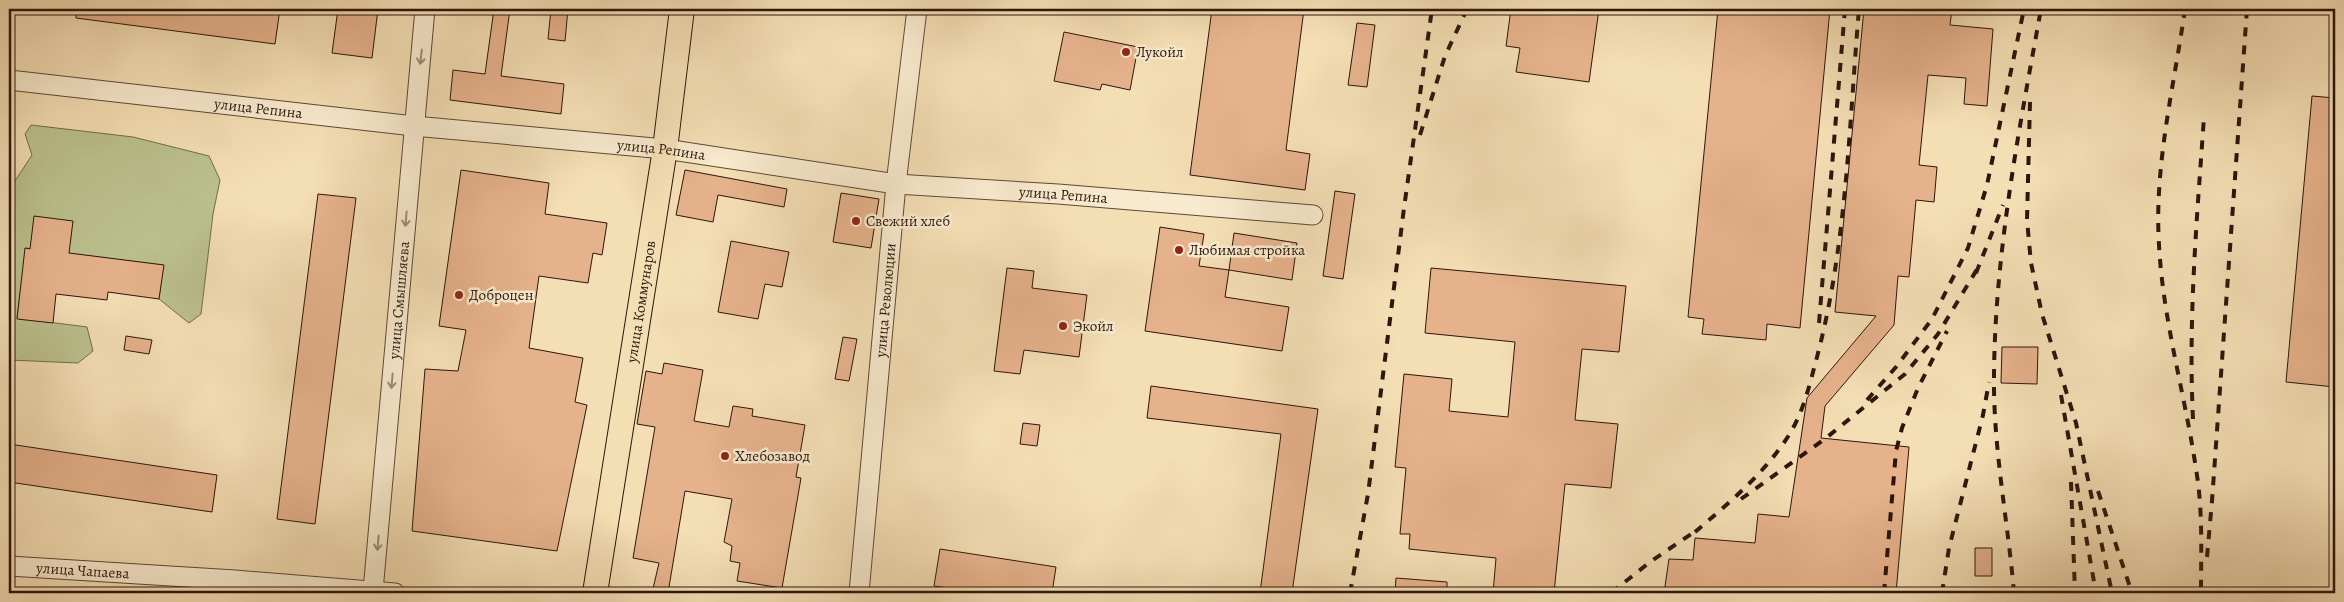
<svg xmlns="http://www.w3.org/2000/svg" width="2344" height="602" font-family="Alegreya,serif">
<rect width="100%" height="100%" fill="#f4deb4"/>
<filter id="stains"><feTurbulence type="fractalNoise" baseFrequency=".004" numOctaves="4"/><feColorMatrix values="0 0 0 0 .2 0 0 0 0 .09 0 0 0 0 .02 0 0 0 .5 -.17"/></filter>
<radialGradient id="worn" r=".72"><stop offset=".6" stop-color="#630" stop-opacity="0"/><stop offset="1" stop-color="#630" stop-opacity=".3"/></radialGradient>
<path fill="#bbc18d" stroke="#746c4c" d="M31,125l102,12 76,19 11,24 -7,34 -12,100 -12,9 -30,-24 4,-34 -137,-17 -9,70 70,9 6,24 -15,12 -69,-3v-158l2,-15 21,-32 -7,-21z"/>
<path fill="#e6b28c" stroke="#2c160c" d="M76,9h204l-5,35 -199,-26z
M338,9h40l-6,49 -40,-5z
M494,9h16l-9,67 63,8 -3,30 -111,-14 3,-30 32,4z
M551,9h17l-3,32 -17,-2z
M1212,9h92l-18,141 24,4 -5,36 -115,-15z
M1511,9h88l-10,73 -73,-10 4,-24 -14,-2z
M1718,9h112l-30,319 -33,-4 -1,16 -64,-6 2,-15 -16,-2z
M1864,9h88l-2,16 43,4 -6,77 -23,-2 2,-26 -38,-3 -9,90 18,2 -3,35 -18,-2 -7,77 -11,-1 -4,49 -69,81 -4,32 88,9 -13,146h-232l5,-34 24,1 2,-22 60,5 3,-29 31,3 18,-119 69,-82 -41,-4z
M1357,23l18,2 -8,62 -19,-2z
M1064,32l74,15 -8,43 -28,-6 -2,6 -46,-9z
M2312,96l23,2v289l-49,-5z
M461,170l88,13 -4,31 62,9 -5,32 -9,-2 -5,30 -49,-7 -10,72 54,10 -8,44 12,3 -30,146 -145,-20 13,-162 33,2 8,-41 -27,-4z
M685,170l102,19 -3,18 -66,-12 -5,27 -37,-7z
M1335,191l20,3 -12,85 -20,-3z
M841,193l38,6 -8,49 -38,-6z
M318,194l38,4 -41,326 -38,-5z
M34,216l39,5 -4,32 95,12 -5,34 -51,-7 -1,8 -51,-6 -3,29 -36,-4 8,-71 5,1z
M1160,227l44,7 -5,32 30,4 -4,27 64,10 -7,44 -137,-20z
M1234,233l63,10 -5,37 -63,-10z
M731,241l58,11 -7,35 -17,-3 -7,35 -40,-7z
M1007,268l27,3 -2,17 55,7 -8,62 -55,-7 -4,24 -26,-3z
M1431,268l195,18 -7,66 -37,-3 -7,71 43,4 -7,64 -46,-4 -11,109h-61l3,-35 -87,-9 1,-15h-10l6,-66 -11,-1 9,-93 48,5 -3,32 59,6 7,-75 -90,-9z
M126,336l26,4 -3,14 -25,-4z
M843,337l14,2 -8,42 -14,-2z
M2002,347h36l-1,37 -36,-1z
M664,363l39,7 -9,51 35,6 4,-21 20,3 -1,7 53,9 -9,52 5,1 -19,110 -45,-7 3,-18 -10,-2 2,-15 -8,-4 8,-43 -47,-8 -17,102h-16l7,-30 -26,-5 22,-131 -18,-3 9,-53 16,3z
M1151,386l167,23 -26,184h-32l21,-159 -134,-16z
M1023,423l17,2 -3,21 -17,-2z
M9,444l208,31 -5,37 -203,-30z
M1975,548h17v28h-17z
M940,549l116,18 -4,26h-69l-49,-7z
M1396,578l51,4v11h-52z"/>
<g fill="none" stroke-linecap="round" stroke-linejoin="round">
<defs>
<g id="minor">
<path id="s1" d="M9,80l405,46 251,23 231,35 162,10 255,21"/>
<path id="s2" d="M9,566l226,14 160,13"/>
<path id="s3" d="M373,591l52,-582"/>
<path id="s4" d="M859,593l37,-409 21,-175"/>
</g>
<g id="major">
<path id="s5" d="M595,593l70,-444 17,-140"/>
</g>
</defs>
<use href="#minor" stroke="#5e4836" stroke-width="21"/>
<use href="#major" stroke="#2c160c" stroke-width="26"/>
<use href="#minor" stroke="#f8eace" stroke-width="19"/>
<use href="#major" stroke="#f4deb4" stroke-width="24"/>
<path stroke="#2c160c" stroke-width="4" stroke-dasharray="9 9" stroke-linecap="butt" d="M2185,9c-11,78 -31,156 -26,236 4,76 26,149 37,224 7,41 5,83 5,124
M2030,102l-3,118 4,43 11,51 34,109 36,170
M1420,135l25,-79 22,-47
M1976,273l27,-68
M1819,323l26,-314
M2061,395l35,198
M1867,400l29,-33 36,-48 36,-71 19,-63 37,-176
M2193,419c-5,-101 4,-201 11,-302
M2071,482l4,111
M2098,491l34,102
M1741,499l85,-61 79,-64 33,-40 41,-68
M1695,532c34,-29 70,-59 94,-97 15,-24 21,-52 28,-78 30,-113 32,-232 42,-348
M2207,557l5,-56 35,-492
M1350,593l18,-99 36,-286 28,-199
M1611,593l39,-31 50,-34
M1884,593l12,-142 6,-23 16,-40 29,-57
M1942,593l7,-45 34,-133 6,-33
M2014,593c-6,-72 -21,-145 -20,-218 1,-123 25,-245 47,-366"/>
</g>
<defs><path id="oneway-shaft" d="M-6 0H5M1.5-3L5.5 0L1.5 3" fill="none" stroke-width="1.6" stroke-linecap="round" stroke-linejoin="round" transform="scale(1.25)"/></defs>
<g stroke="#9c8b77">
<use href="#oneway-shaft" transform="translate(421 57) rotate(96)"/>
<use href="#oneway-shaft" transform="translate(406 219) rotate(95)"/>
<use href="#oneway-shaft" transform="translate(392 381) rotate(95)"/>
<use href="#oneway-shaft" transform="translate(378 543) rotate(95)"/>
</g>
<g fill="#8f2418" stroke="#f8eace" stroke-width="2">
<circle cx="1126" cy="52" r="5"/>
<circle cx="856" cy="221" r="5"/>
<circle cx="1179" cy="250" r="5"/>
<circle cx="459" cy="295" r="5"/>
<circle cx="1063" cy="326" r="5"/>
<circle cx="725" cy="456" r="5"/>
</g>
<g text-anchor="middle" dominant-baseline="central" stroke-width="5" stroke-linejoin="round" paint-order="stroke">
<g font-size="15" fill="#2c160c" stroke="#f8eace" text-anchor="start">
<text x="1136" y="52">Лукойл</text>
<text x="866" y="221">Свежий хлеб</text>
<text x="1189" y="250">Любимая стройка</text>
<text x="469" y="295">Доброцен</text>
<text x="1073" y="326">Экойл</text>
<text x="735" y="456">Хлебозавод</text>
</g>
<g font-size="15" fill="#2c160c" stroke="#f8eace">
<text stroke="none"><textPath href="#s1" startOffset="251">улица Репина</textPath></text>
<text stroke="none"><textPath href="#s1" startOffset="656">улица Репина</textPath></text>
<text stroke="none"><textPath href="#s1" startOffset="1061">улица Репина</textPath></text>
<text stroke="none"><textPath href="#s3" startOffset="292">улица Смышляева</textPath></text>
<text stroke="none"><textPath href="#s5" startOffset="295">улица Коммунаров</textPath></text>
<text stroke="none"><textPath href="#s4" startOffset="294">улица Революции</textPath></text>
<text stroke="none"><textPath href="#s2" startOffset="74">улица Чапаева</textPath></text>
</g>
</g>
<rect width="2344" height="602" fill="none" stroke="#f4deb4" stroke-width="30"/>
<rect x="10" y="10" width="2324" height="582" fill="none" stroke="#2c160c" stroke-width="2.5"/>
<rect x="15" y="15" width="2314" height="572" fill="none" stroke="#2c160c"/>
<rect width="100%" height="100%" filter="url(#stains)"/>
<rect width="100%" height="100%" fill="url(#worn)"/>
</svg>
